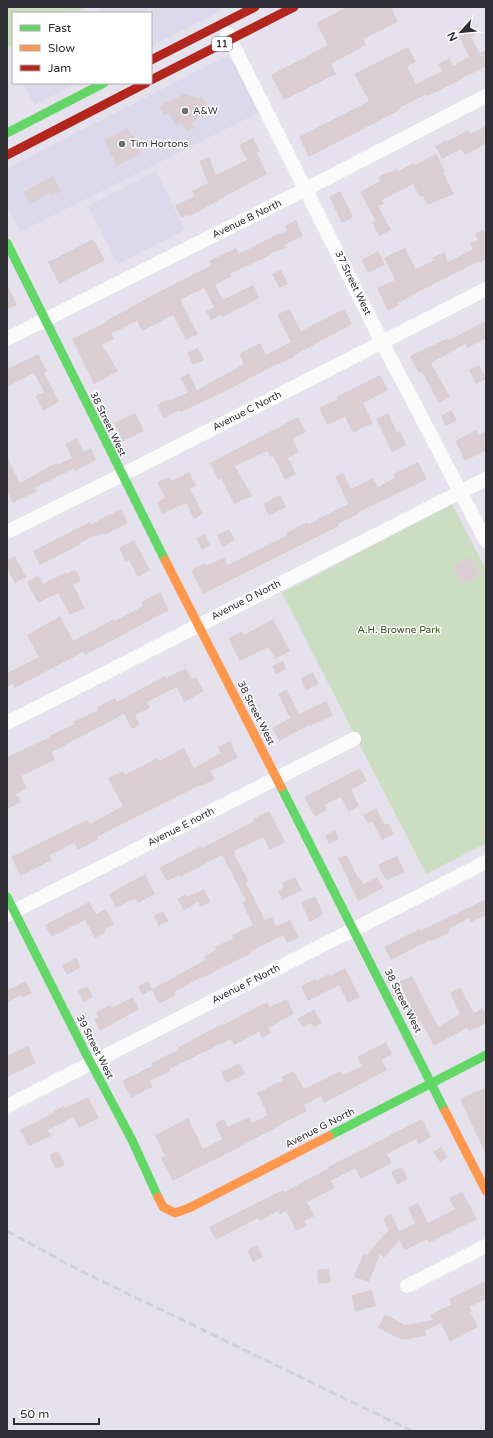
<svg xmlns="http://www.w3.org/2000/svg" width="493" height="1438" font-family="'Varela Round',sans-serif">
<rect width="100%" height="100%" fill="#e5e2ee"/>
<path fill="#ddd9ed" d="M106,7h113l2,4 -70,35v-33h-56z
M223,58l12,4 25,50 -240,120 -13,-25v-39z
M23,83h55l-44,22z
M156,171l29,59 -67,34 -30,-58z"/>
<path fill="#cbdec2" d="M7,7h80l-12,6h-62v32l-5,3z
M452,504l34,66v273l-60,31 -144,-281z"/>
<path fill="#dbced2" d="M347,7h44l7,15 -35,17 3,6 -35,19 5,10 -52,26 -13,-25 57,-30 -12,-22z
M468,23l6,12 -3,2 8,16 7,-3v16l-36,19 -23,11v-2l-28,14 1,2 -91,47 -10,-20 70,-36 -15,-27 54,-27 8,15 -9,4 9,18 26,-13 -4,-7 11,-6 4,8 16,-9 -13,-28z
M184,94l15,4 3,-2 8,14 -13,7 1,2 -6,3 3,6 -8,4 -5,-9 -6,3 -7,-13 -5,2 -5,-9z
M486,126v18l-21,11 -4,-6 -19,10 -7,-13 11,-6v2l22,-12 2,4z
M128,128l3,7 2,-1 7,14h-2l3,6 -24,12 -13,-26z
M253,138l7,14 -3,1 10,21 -49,26v1l-30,16 -1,-2 -6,3 -6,-12 19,-10 -2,-5 16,-8 -9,-22 10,-4 7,18 31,-15 -8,-15z
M436,154l9,17 -2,1 11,22 -26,11 -5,-9 -3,1 -7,-13 -31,16 2,4 -6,2 13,24 -12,6 -7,-14 3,-2 -15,-28 20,-11 -2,-4 10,-5 1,1 8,-4 1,2 16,-8 1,2z
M53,176l8,15 -9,5 -2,-3 -20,11 -7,-12z
M340,191l13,26 -11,6 -13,-26z
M296,220l7,16 -19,9 1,3 -16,6 1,1 -40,19 2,2 -17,9 8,15 30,-15 7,13 -38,19 -1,-2 -10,5 -5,-9 8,-4 -10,-19 -24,12 18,34 -12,6 -13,-25 -31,16 -5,-10 -26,13 3,5 -12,6 16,26 -24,13 -22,-45 35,-17 -1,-1 47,-26 59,-30 -3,-4 12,-6 15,-7 3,6 33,-17v-1l15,-5 -2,-5z
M483,229l3,5v25l-6,4 -1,-2 -59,30 -22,12 1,2 -11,6 -11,-23 18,-8 -11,-22 21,-10 11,21 18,-9 -2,-2 12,-6 4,10 25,-13 -3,-6 8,-3 -3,-6z
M93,239l12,21 -46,24 -11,-22z
M378,251l7,14 -17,8 -6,-13z
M281,270l7,14 -9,4 -7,-14z
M7,285l10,20 -10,5z
M289,308l12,23 43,-22 8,15 -59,32 1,1 -17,8v-1l-51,27 -45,21 -1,-2 -16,8 -7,-13 11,-6 1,2 19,-9 -8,-14 9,-5 8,17 47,-26 -5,-10 21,-11 6,12 25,-13 -14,-27z
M486,321v17l-19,10 -2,-4 -34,19 19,34 -11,6 -17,-31 -3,1 -9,-17 38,-18 1,2z
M198,348l6,12 -11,5 -6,-12z
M38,354l9,17 -3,2 15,29 -16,9 -8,-15 9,-4 -10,-19 -27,14v-18z
M479,365l7,14 -10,5 -7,-14z
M380,375l8,15 -25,13 10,20 -20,10 -8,-16 -18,8 -8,-17 19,-9 -2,-2z
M451,410l6,10 -11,6 -5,-10z
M135,413l9,18 -21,10 -9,-18z
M388,413l9,19 3,-1 6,14 -14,7 -16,-33z
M298,417l8,15 -14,7 7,13 -11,6 8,16 -11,6 -12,-24 -3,1 -3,-6 -32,15 17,30 -18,8 -13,-26 -3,2 -8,-17z
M476,430l3,5 7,-4v19l-21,11 -10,-20z
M77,438l7,14 7,-4 5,12 -21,11 -2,-2 -38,19 2,3 -24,12 -6,-12v-34l13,26 36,-20 1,2 15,-7 -7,-14z
M418,462l9,17 -70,34 1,1 -20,10 1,2 -136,68 -12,-24 14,-7 2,3 17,-9 4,8 59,-30 -1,-2 21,-11 2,2 39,-20 -13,-28 8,-3 8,16 22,-11 5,9 17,-9 -2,-4z
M189,472l7,14 -6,3 13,25 -9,5 -8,-16 -24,11 -5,-12 8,-4 -8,-16 12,-5 2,4z
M280,495l6,12 -17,9 -6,-12z
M121,509l7,14 -23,12 -1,-2 -7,3 -1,-1 -16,8 1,1 -41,21 -7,-14 57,-29 1,2z
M229,529l6,11 -12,7 -6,-12z
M205,534l5,11 -8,5 -6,-12z
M134,540l16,30 -12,7 -9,-17 -3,2 -7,-14z
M15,556l11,21 -11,6 -8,-15v-8z
M470,556l10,19 -19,10 -9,-19z
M76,570l5,11 -8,4 12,23 -15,7 -12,-22 -20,10 -11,-21 11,-6 5,8 23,-12v2z
M160,592l9,18 -84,45 -2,-3 -68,36 -2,-4 -6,3v-14l32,-16 -12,-22 33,-19 13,25 41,-22 1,2 28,-15 -2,-4z
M273,619l17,32 -15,8 -6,-12 -29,14 -12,-23 14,-7 2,4z
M283,661l3,8 -10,5 -4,-8z
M186,668l6,11 4,-2 8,14 -20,11 -7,-15 -30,15 3,6 -15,7 5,10 -8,4 -8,-15 -72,38 3,8 -34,16 6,12 -11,6 5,8 -14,7v-52l43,-20 -1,-1 25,-12 -1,-2 25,-12 -1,-3 18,-9 2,4 48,-26 1,2z
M313,672l6,12 -13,6 -6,-12z
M286,689l13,25 27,-13 7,14 -24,12v-2l-30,16 -7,-13 18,-10 -12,-24z
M230,741l8,17 -28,13 5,8 -13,7 -1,-1 -81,40 -23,12 1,2 -20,11 -4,-7 -24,12 2,5 -31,16 -10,-19 76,-37 3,4 33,-18 -15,-28 15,-7 2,4 32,-17 2,3 25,-13 10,20 27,-15 -3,-6z
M360,768l7,13 -16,9 8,16 -10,6 -8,-15 -17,8 3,5 -12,7 -11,-20z
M376,808l9,17 3,-2 6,11 -12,6 -10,-19 -4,3 -5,-9z
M269,811l16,31 -15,8 -7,-13 -29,14 1,3 -1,1 15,26 -3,2 19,37 7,-3 4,9 14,-6 9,17 -12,6 -4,-8 -32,16 1,2 -39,19v1l-10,5 -1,-1 -28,15 2,3 -17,9 -7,-14 -10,5 -4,-9 10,-5 4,8 21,-11 32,-18 -1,-3 12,-7 -1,-3 18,-9 -1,-3 21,-10 -11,-22 4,-2 -24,-46 -42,22 -1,-2 -12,6 -8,-13 42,-22 1,2 52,-27 -1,-2z
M335,830l4,9 -10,5 -4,-9z
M347,855l11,23 1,-1 4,7 14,-7 6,11 -25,13 -20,-43z
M397,856l8,16 -19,9 -8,-16z
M145,874l10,20 -17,9 -3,-5 -19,10 -7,-14z
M295,877l7,13 -20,10 -4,-9 6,-4 -2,-4z
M204,889l6,13 -9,5 -3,-5 -14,8 -7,-11 9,-5 1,3z
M315,896l9,18 -14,8 -9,-19z
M486,899v16l-15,7 -2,-4 -20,11 1,3 -19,10 -1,-2 -39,20 -7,-13 35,-18 1,2z
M89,902l7,12 10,-5 8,15 -9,5 1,3 -11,6 -10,-18 -34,17 -6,-12z
M163,911l6,10 -10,5 -5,-10z
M76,958l5,9 -14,8 -5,-10z
M345,968l15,29 -12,6 -9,-18 -31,16 -7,-15 14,-7 1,2 13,-7 1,2z
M412,976l26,51 22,-13 -10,-21 10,-6 14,26 9,-5 3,7v8l-17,8 -2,-3 -33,18 -14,-26 -2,1 -19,-39z
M26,981l6,12 -10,5 -1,-3 -14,8v-13z
M87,986l6,11 -9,5 -6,-11z
M133,997l6,12 -39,22 -6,-12 4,-2 -2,-5 14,-7 2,3z
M287,999l7,15 -26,14 3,5 -9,5 -3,-6 -25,13 -3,-6 -62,30 1,2 -20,10 2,6 -21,11 -9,-17 30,-15 -1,-3 27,-13 -1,-2 43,-23 1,1 46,-24 3,5z
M314,1009l8,14 -8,4 -3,-4 -8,5 -6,-9z
M386,1042l6,12 -10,6 5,10 -63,33 -3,-7 -17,9 3,6 -24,12v1l-70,37v-1l-40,21 -12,-23 4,-2 -10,-21 33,-17 15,31 19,-10 -7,-15 9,-5 4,8 21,-10 3,6 16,-8 -11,-22 26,-13 -2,-3 13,-6 10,18 37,-18 2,4 19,-9 -5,-9z
M28,1046l8,17 -29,14v-21z
M239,1063l6,11 -19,9 -5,-11z
M486,1087v68l-26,-56z
M88,1097l11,21 -20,10 -6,-11 -25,13 3,6 -22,10 -9,-16 34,-17 -1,-1 11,-6 1,2z
M422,1119l9,18 -12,7 -3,-5 -29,15 5,9 -31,16 -6,-11 -24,13 4,7 -28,14 8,14 -11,5 3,5 -11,5 -10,-20 -6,4 -2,-4 -18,10 -2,-3 -42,22 -7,-13 74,-37 1,2 45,-24 -1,-1z
M441,1147l7,10 -8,5 -7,-10z
M58,1151l7,14 -9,4 -7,-14z
M402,1167l6,12 -11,6 -6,-13z
M462,1192l15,27 -48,24 -2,-4 -22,11 -6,-10 -15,18 -4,-4 -11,28 -15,-5 9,-23 4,1 21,-25 -5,-12 8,-4 8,17 16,-8 -7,-15 10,-5 10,20 27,-14 -6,-11z
M257,1245l6,12 -10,5 -6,-12z
M329,1269l2,14 -13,1 -1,-14z
M486,1281v18l-17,8 3,4 -2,1 8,15 -28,15 -9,-19 -16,8 1,5 -24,4 -24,-12 7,-14 20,11 28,-5 -3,-5 22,-11 -3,-5z
M372,1290l4,16 -21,6 -4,-17z"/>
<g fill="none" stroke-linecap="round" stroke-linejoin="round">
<path stroke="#fbfbfc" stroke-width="14" d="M227,33l155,309 104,199
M7,339l299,-150 180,-93
M7,532l115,-57 364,-186
M7,723l479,-244
M7,915l347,-176
M7,1106l479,-244
M407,1286l79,-40"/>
<path stroke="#63d668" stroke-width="9" d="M7,133l97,-50
M7,243l158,317
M281,787l164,324
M7,897l78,155 47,88 26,57
M329,1136l157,-81"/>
<path stroke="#ff974d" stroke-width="9" d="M165,560l116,227
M445,1111l41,80
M158,1197l5,10 12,6 14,-5 140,-72"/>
<path stroke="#b3261e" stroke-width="9" d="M151,60l104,-53
M151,80l143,-73
M7,155l139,-72"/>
<path stroke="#d1d0d3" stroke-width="3" stroke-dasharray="8 4" stroke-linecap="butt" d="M7,1231l74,40 331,160"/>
</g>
<g fill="#6f6d76" stroke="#fff" stroke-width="1.5">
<circle cx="185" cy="111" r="4"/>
<circle cx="122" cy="144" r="4"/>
</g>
<g text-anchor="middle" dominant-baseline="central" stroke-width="3" stroke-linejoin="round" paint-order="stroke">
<rect fill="#fff" stroke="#6d6d72" stroke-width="1" x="212" y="37" width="20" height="14" rx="3"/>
<g font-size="9" font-weight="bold" fill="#2f2e35">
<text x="222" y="44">11</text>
</g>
<g font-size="10" fill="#2f2e35" stroke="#fff" text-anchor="start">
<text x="193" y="111">A&amp;W</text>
<text x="130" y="144">Tim Hortons</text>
</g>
<g font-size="10" fill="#2f2e35" stroke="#fff">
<text transform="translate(247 219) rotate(-26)">Avenue B North</text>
<text transform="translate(353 283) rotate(64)">37 Street West</text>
<text transform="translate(247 411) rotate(-27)">Avenue C North</text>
<text transform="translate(108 424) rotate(64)">38 Street West</text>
<text transform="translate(246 600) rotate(-27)">Avenue D North</text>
<text transform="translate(256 713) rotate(63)">38 Street West</text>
<text transform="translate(181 827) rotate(-27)">Avenue E north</text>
<text transform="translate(246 984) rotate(-27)">Avenue F North</text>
<text transform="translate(403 1001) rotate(63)">38 Street West</text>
<text transform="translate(95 1047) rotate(63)">39 Street West</text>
<text transform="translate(320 1128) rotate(-27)">Avenue G North</text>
</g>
<g font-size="10" fill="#2e4e10" stroke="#fff">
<text x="399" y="630">A.H. Browne Park</text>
</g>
</g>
<rect width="493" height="1438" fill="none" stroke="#2f2e35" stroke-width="16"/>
<rect x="12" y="12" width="140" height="72" fill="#ffffff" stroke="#acabae"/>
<rect x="20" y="25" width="20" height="6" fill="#63d668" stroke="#acabae"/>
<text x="48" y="32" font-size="12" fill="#2f2e35">Fast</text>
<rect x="20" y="45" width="20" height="6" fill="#ff974d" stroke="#acabae"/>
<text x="48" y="52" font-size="12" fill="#2f2e35">Slow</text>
<rect x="20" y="65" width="20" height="6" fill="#b3261e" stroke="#acabae"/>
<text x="48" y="72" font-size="12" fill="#2f2e35">Jam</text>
<g transform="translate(461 32) rotate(243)" stroke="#ffffff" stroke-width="3" paint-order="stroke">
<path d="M0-3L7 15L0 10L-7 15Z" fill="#2f2e35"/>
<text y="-6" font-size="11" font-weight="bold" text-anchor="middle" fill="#2f2e35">N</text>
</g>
<path d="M14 1418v6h85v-6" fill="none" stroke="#2f2e35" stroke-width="2"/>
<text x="20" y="1418" font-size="12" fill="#2f2e35" stroke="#ffffff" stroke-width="3" paint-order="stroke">50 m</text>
</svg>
